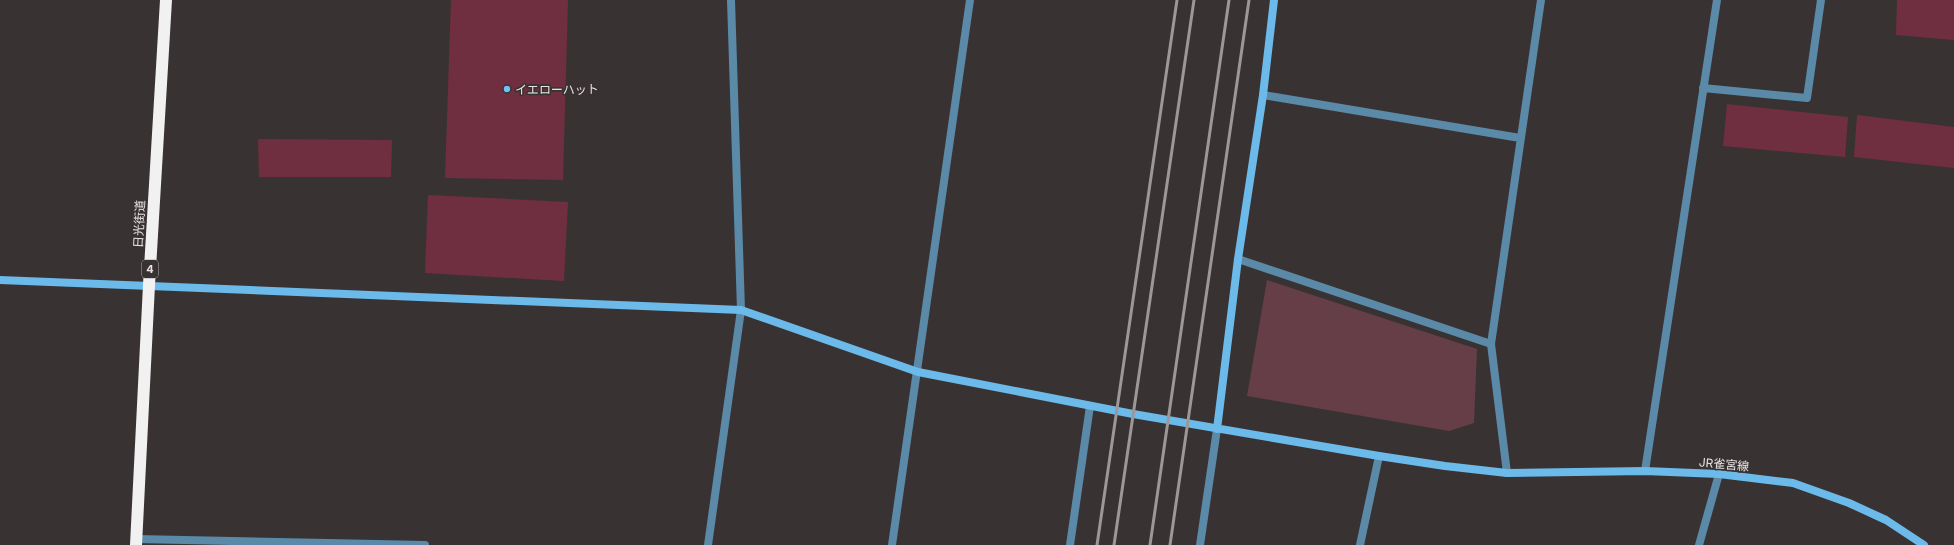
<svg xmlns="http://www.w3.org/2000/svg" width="1954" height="545" font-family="Inter,'Noto Sans JP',sans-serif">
<rect width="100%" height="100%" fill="#393233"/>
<path fill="#663e47" d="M1267,280l210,69 -3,74 -25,8 -202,-35z"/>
<path fill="#702f41" d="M451,0h117l-5,180 -118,-2z
M1897,0h57v40l-58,-5z
M1727,104l121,13 -3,40 -122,-11z
M1857,115l97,12v41l-100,-11z
M258,139l134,1 -1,37h-132z
M428,195l140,7 -4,79 -139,-8z"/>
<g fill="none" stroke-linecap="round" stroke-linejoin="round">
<path stroke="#5a8aa8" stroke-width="8" d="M1703,88l104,10 14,-98
M1263,95l257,43
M1238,259l253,85
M1645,471l72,-471
M1507,473l-16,-129 50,-344
M136,539l289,6
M708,545l33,-235 -10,-310
M892,545l78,-545
M1070,545l20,-139
M1200,545l17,-116
M1360,545l19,-89
M1699,545l20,-71"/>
<path stroke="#6bbaea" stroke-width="8" d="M0,280l741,30 177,62 215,42 246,42 66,10 62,7 138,-2 74,3 74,9 56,20 37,17 38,25
M1217,429l21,-170 25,-164 11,-95"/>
<path stroke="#f1f1f1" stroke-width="12" d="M136,545l13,-260 17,-285"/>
<path stroke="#9d9798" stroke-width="3" d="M1097,545l80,-545
M1114,545l80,-545
M1150,545l79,-545
M1170,545l79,-545"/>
</g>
<circle fill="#70c2f4" stroke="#393233" stroke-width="1.5" cx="507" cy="89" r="4"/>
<g text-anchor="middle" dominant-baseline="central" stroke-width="3.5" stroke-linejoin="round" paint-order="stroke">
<rect fill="#393233" stroke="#b4aeaf" stroke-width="1" x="142" y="260" width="16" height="18" rx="3"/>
<g font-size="11" font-weight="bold" fill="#e8e3e4">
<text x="150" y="269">4</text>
</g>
<g font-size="12" fill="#e8e3e4" stroke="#393233" text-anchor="start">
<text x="515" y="89">イエローハット</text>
</g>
<g font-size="12" fill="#e8e3e4" stroke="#393233">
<text transform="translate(139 224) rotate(-87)">日光街道</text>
<text transform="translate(1724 464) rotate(5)">JR雀宮線</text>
</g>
</g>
</svg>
